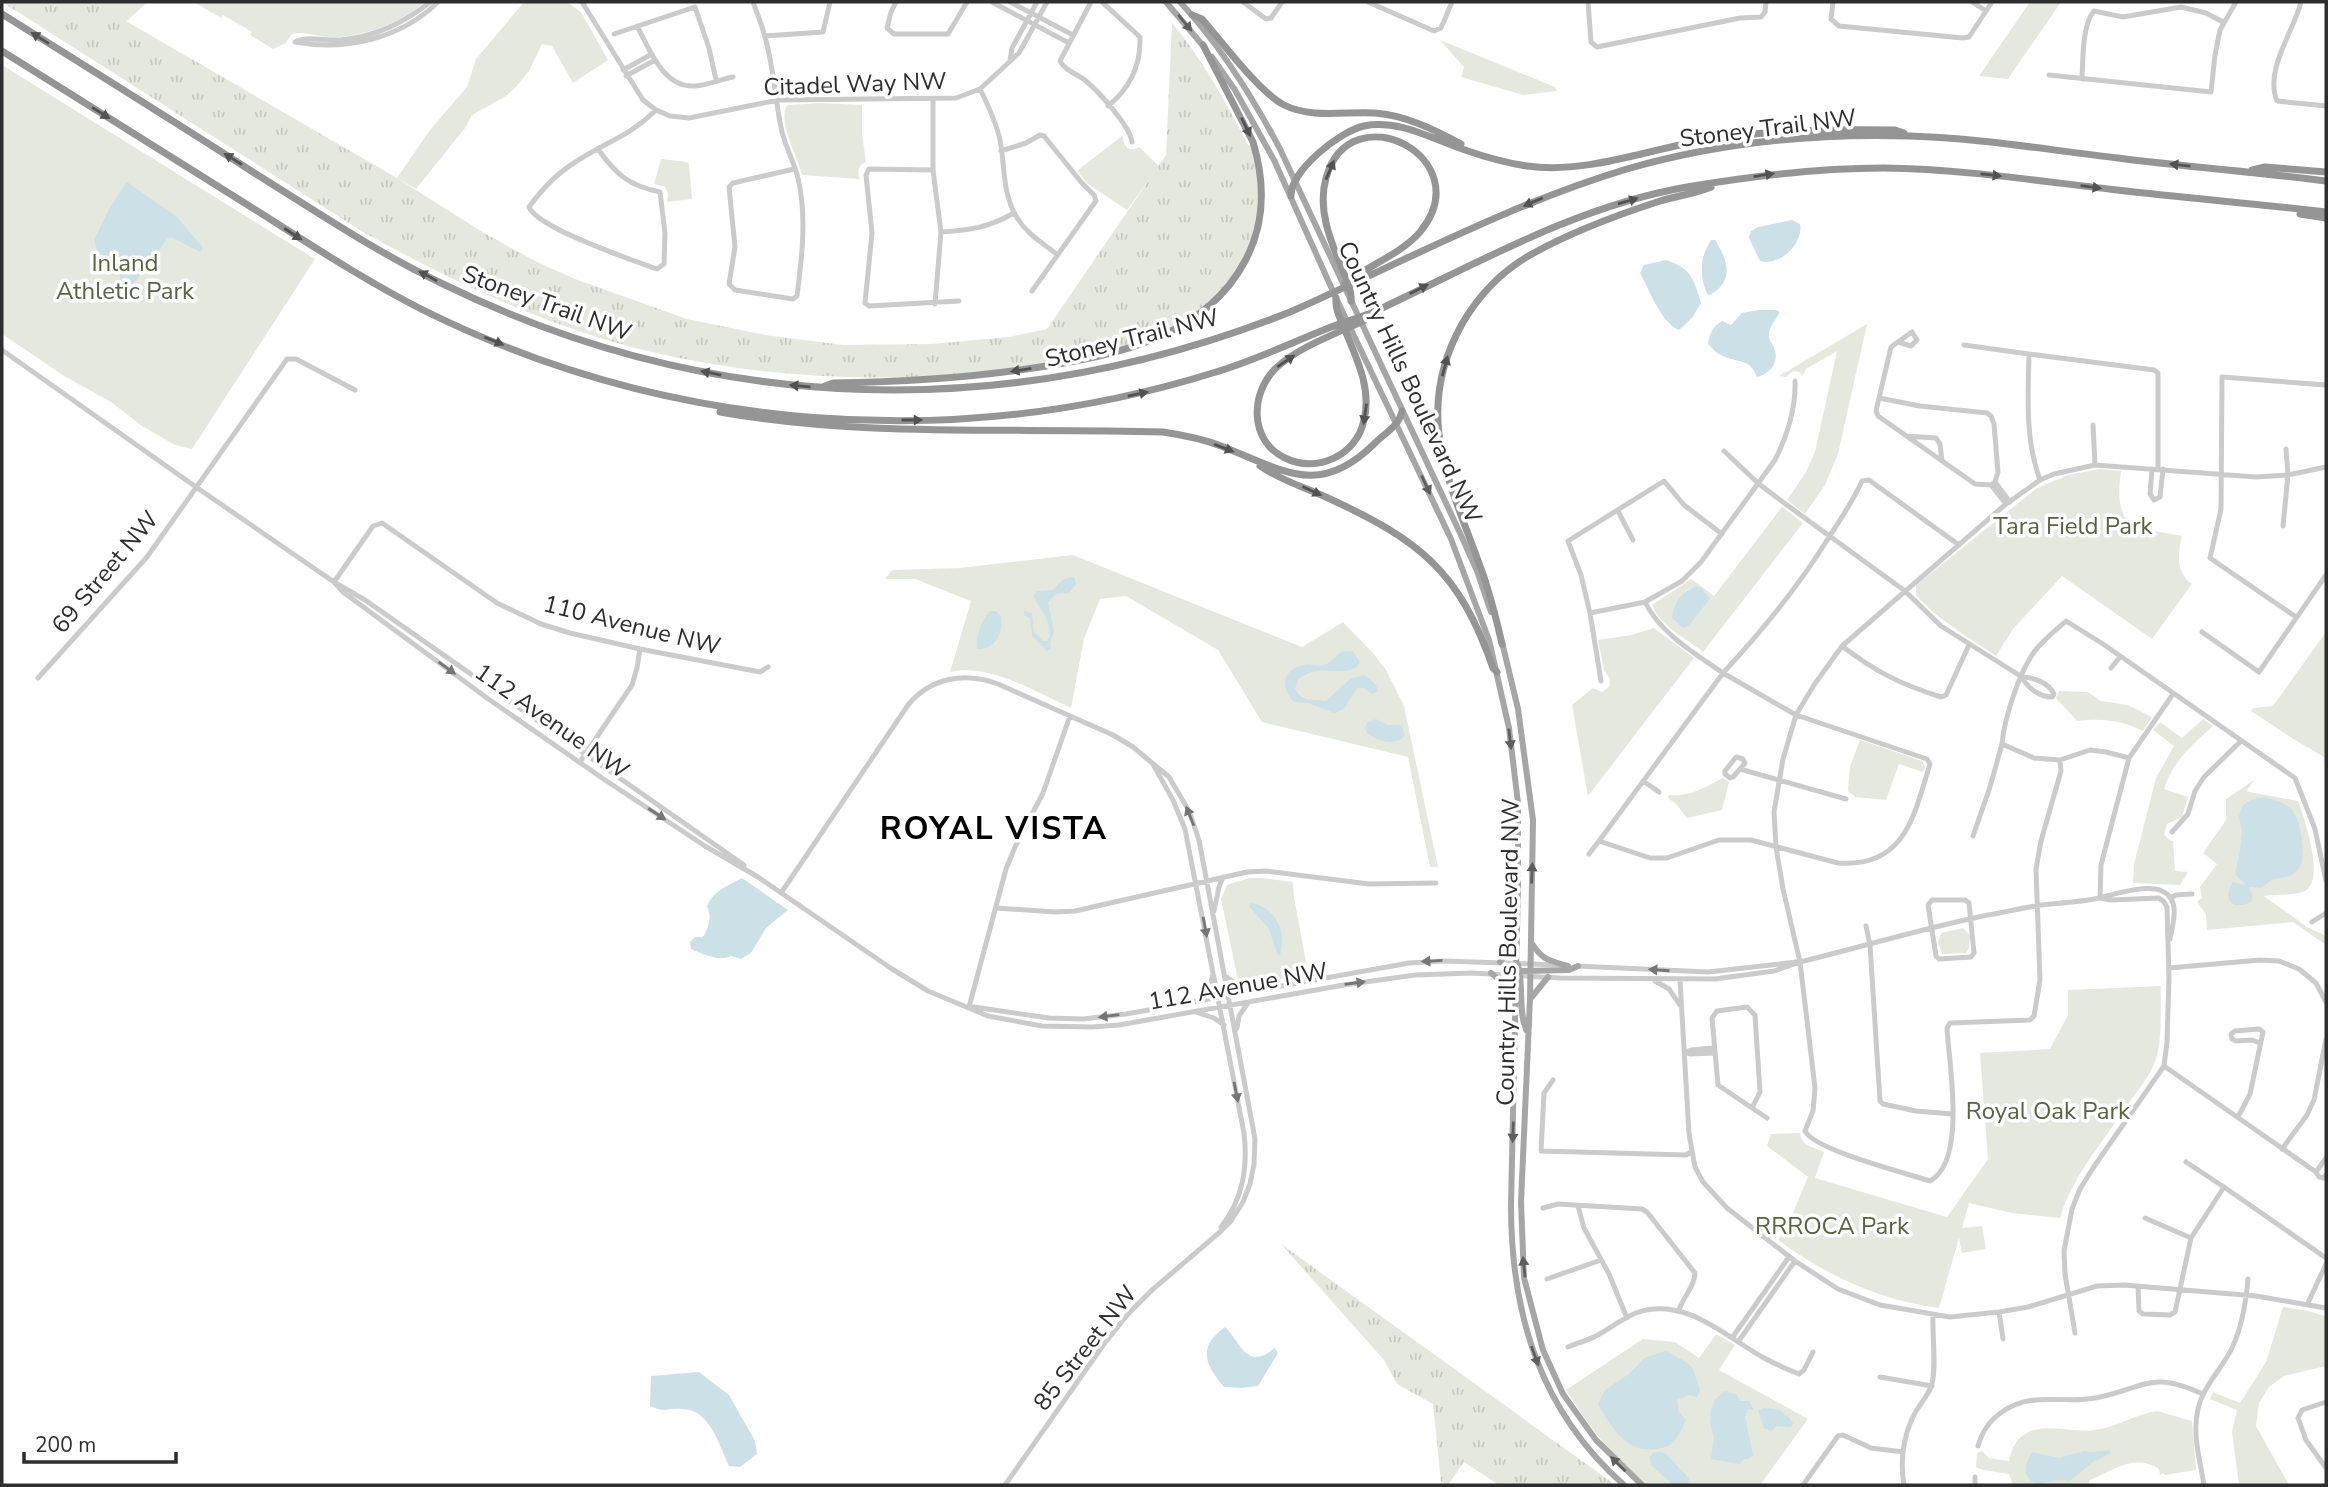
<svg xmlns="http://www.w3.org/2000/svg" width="2328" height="1487" font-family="'Nunito Sans',sans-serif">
<defs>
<pattern id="grass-tufts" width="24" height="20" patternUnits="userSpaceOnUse" patternTransform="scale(1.75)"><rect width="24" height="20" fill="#e5e9dd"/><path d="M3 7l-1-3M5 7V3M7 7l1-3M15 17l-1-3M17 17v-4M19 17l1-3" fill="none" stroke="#c5c8be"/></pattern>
</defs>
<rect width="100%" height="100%" fill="#fff"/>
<path fill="url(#grass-tufts)" d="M2,2h91l304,176 87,55 53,29 38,17 112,40 78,16 78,10 88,-1 78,-7 38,-8 119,-174 6,-132c31,37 54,79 76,122h3c31,110 -33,174 -133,205 -20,6 -42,8 -63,11 -123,23 -253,22 -376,-3 -112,-22 -217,-71 -316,-126z
M1281,1244l308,222 26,19h-116l-35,-23 -16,23 -7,-3 -8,-78 -36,-20 -13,-24z"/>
<path fill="#e5e9dd" d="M93,2h54l-21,20z
M194,2h231c-24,20 -54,32 -85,35 -15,2 -30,-5 -43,-4 -6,0 -8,5 -11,10l-13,6 -23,-14 2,-3 -29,-17 -2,3z
M524,2h43l14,10 27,48 -35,23 -21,-37 -10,-2 -13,27 -13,16 -10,9 -34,19 -7,13 -49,61 -19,-11 33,-48 37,-43 9,-28z
M2030,2h31l-53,77 -29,-3z
M1440,40l115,47 2,4 -34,4 -62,-18 3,-10z
M2,65l313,194 -123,190 -17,-4 -33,-19 -31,-24 -47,-26 -62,-42z
M821,103l41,2v28l4,29c-7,2 -10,10 -6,17l-58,-4c-5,-21 -23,-48 -16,-68l3,-2z
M1123,135c0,10 5,18 16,12l20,19 -32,44 -39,-26 -11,-13z
M661,159l26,3 2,2 3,35 -25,3 1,-8 -3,-7 -11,-3z
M1867,324l-29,130 -13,31 -20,29 -18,-14 19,-28 9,-20 22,-101 -31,18 -3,7 -4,-4 -6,-1 -7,6 -7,-1z
M2100,469l21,2c-8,58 12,56 61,65 -4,18 -7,35 10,48l-40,55 -90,-63 -49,53 -17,27c-28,-19 -58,-36 -80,-61v-10l121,-97 31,-13z
M1782,507l21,16 -100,129c-16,-13 -44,-27 -51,-47l39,-26 23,17z
M1073,555l229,92 41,-25 30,31 13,17 18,36 34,161h-8l-22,-110 -146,-35 -44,-72 -92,-54 -26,3 -16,40 -13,69c-35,-16 -82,-45 -121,-36l21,-71 -56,-22h-30l7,-9 68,-2z
M1654,628l40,30 -106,138 -16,-91 21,-17 9,4 7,-5 1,-8 -6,-9 -6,-30 33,-5z
M2326,632v139l-2,-14 -29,-17 -44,-29 2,-3 20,-2z
M2059,691l29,1 13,9 27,4 24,12 -9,14c-21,-11 -43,-13 -66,-10l-21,-23z
M2203,719l10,7c-21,19 -40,35 -49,63l24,8 -6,20 -15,7 -3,10 5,6 4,1 2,30 13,1 -8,13 -47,-2 1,-19 22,-86 18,-32 -21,-16 7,-8 22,16z
M1860,740l62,21 3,6 -2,5 -24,-8 -13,36 -31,-3 -7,-6 2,-25z
M1723,778l6,4 -7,28 -35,8 -11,-14 -8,-6 1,-3c21,2 35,-7 54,-17z
M2254,780l-7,10 2,2 49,9c6,17 30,84 4,91 -11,4 -26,2 -38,4l43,31 19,9v9l-33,-23 -86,8 -1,-16 -9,-12 5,-4 -2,-11 17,-23 -14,-11 23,-33v-21z
M1249,878h14l30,4 1,15 14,76c-18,4 -54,15 -70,7l-17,-81 6,-14z
M1963,928l7,7 -1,13 -3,5 -24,1 -4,-12 3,-9z
M2161,986c-1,24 2,53 -6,76 -6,15 -17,28 -26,41 -24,36 -57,73 -69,115l-48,-5 -43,-10 -7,25 20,-2 4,23 -24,4 -3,-15 -20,70c-60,-8 -112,-32 -161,-68l8,-11 22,-52 -41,-31 4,-12 29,-1c1,13 14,14 24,19l-9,26 132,39 41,-58 -8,-106 70,-4 18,-34v-25z
M2283,1307l21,3 22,6v50l-42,10 -15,11 -10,16 -3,23 33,59h-50l-7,-53 5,-22 -27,-11 3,-7 27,11 26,-41z
M1716,1334l19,11 -16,25 89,49 -48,66h-113c-33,-25 -59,-60 -81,-95l77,-51 32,3 24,16z
M2157,1411l35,10 4,49 -31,5 -2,-2 -3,2 -1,-6c-26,-16 -45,2 -69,11l-2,5h-75l-4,-11 -26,-4 -7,-3 1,-14 5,-2 7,7 20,3c2,-10 6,-21 16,-27 19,-12 48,-1 70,-4 22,-3 41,-16 62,-19z"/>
<path fill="#cbe0e7" d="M127,182l50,35 26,31 -3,4 -29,-15 -4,2 -40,54 -6,-9 -2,-14 -22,-20 -3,-10 15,-31z
M1792,220l8,4c4,19 -20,43 -40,37l-11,-23 2,-7 7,-4z
M1711,240h4c13,21 20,40 -5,55l-3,-1c-8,-19 -7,-37 4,-54z
M1666,260c25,8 28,19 35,43l-9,15 -13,12c-18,-7 -30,-41 -39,-57l4,-8z
M1759,310h17l4,2c-4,8 -13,17 -11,26 1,4 4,6 5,10 6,14 -4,26 -17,29 -7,-19 -19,-14 -34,-21 -6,-2 -10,-7 -15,-12 2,-11 4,-17 14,-23l9,4 11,-12z
M1070,577h4l1,3 1,4 -7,9 -13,1 -8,8 6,29 -4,12 1,6 -4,2 -15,-15 -2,-18 -6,-3v-4l8,2 2,19 9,9h4l3,-4c1,-18 -9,-26 -17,-41l4,-5 16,-1 9,-10z
M1696,586l5,2 9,11 -22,27 -5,2 -11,-10c3,-18 8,-23 24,-32z
M990,611h6l5,5c3,17 -6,34 -24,33 -2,-11 5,-30 13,-38z
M1343,651h10l7,11 -3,5c-23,12 -32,-6 -59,12l-3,10c6,13 19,10 31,12l24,-22 15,-4 11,10 2,6 -6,3 -8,-6h-7l-13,21 -10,4 -26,-10 -14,-1c-14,-15 -12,-33 10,-37 6,-2 11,1 17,1 10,-1 14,-11 22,-15z
M1376,719l12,6h13l4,10 -2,3c-12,8 -25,3 -36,-5l-2,-5 2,-5z
M2264,797c11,3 21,5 29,14 8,11 14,47 6,58 -7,8 -15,8 -24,10 -5,1 -9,6 -13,9l-13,-1 4,10 -2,5c-19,9 -29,-2 -18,-20l13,3 -11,-11 5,-23 2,-20 -3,-15 4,-11 8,-5z
M742,878l46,32 -22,18 -15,25 -10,6 -10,-3c-13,6 -27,-2 -40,-7l-1,-7 5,-5h8c6,-10 9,-20 4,-31 7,-16 21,-20 35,-28z
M1251,903c25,4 36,29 29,52l-3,-1 -8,-25 -20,-23z
M1225,1327c16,15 21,45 50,21l3,5 -20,33 -16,2 -18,-1c-19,-22 -27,-40 1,-60z
M1666,1351c28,16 24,8 34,39l-3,7 -8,-2 -12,5 2,12 7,8c-4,8 -8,19 -15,24 -4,4 -10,4 -16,5 -28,5 -45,-23 -57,-45l7,-14 25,-17 14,-15z
M699,1372l30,23 26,46 2,13 -17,13 -11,-1c-10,-21 -19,-57 -47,-57 -16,-1 -15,4 -32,-3l1,-30z
M1725,1391l12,4 3,6h9l5,9 -6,-1 -3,7 8,39 -5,4h-4l-4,5 -29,-5 3,-22 -4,-14 1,-13 4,-11z
M1763,1408c13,0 23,3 30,15l-2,4 -15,-1 -4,5 -8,-3 -6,-18z
M2109,1450l2,3 -18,9 -23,19 -12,-1 -22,5c-14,-10 -13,-20 -3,-33l26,6 25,-7 7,1z
M1661,1452l5,2 23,24 -1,7h-15l-22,-20 -1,-8 3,-4z"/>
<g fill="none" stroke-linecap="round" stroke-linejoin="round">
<path stroke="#cbcbcb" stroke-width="5" d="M582,2l61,98 13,10 14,6 19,2 89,-18 178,-2 24,-9 39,-36 28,-51
M753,2c4,11 9,23 12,35 9,31 10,64 17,95 4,16 12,30 16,46 9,39 4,79 -1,118l-4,3 -58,-9 -6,-6 6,-37 -6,-60 4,-4 61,-14
M896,2l-5,10 -4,16 7,6h54l19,-32
M992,2l77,41
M1010,2l63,33
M1091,2l-31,59c5,10 18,13 26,20 13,11 44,45 46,61
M1102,2l38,35c1,29 -10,51 -32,69
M1243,2l23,17 5,-1 11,-16
M1368,2l66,29 7,-3 11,-26
M1588,2l3,40 6,5 143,-29 21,-1 4,-5 1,-10
M1833,2l-2,17 8,7 124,12 6,-1 23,-35
M1972,2l14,9
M2301,2c-7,29 -37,68 -24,99l49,5
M637,26c13,24 26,62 58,60 13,-1 26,-7 38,-9
M614,34l81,-27 14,41 7,32
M765,36l58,-4 7,-30
M297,41c12,-5 29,0 43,-1 34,-3 64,-17 90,-38
M295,42c51,9 105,-3 143,-40
M1010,61l2,-13 25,-46
M623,70l29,-16
M2049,75l162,17 4,-37 5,-25 16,-28
M626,76l29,-16
M2082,79c1,-18 0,-55 12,-68l29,6 58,-10 25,6 17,9
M980,89c8,16 16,33 20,51 5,25 2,50 15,74 9,18 27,29 43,41
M933,100v70l8,62 -6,72
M598,149c18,26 32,37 62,43l5,41 -1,31 -7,5c-25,-9 -120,-41 -128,-62 13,-18 28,-34 48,-46 29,-19 53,-25 79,-51
M1001,151l25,-8 14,-8 4,1 37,46 13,13 2,6 -64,90
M933,170l-64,-1 -3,6 6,58 -7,70 4,3 90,-5
M941,232c29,-2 47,-4 73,-19
M1964,345l65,9
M2,350l194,137 138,95 31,18 379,265
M1795,381c1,28 -8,55 -20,79l-74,102 -19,19 -37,21c16,32 49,51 78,71 39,-42 76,-87 106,-136 12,-18 24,-36 33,-56l7,-1 90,65
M1879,398l41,8 67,7 4,3 3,8 4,48 -3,10 -4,3 -16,-1 -97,-68 -2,-5z
M1879,398l12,-51 21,-15 5,8 -6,6 -13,-4
M2093,425l2,40
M1906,436l30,2 4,6 2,17
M1724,451l35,33 28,21 118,86 36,35 81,51c11,0 27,6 32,17l-2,3c-12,0 -25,-9 -30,-20
M2152,469l-2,25 4,6 6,-3 3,-28
M2040,480c-15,-41 -12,-82 -11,-126l125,16 4,3v96
M1995,482l15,20
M1991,485l15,19
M1618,511l15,29
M2283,526l5,-51 -2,-26
M334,582l9,10 144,106 118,82 100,66 53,31 134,92 36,22 60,25 54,10 50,1 27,-2 225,-40 71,-10 57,-2 88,5 155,1 59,-8 26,-9c61,-15 121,-33 183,-46 19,-3 38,-8 58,-11 19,-2 40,-3 58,-7 16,-4 48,-14 63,-7 19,8 11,33 8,48
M334,582l39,-56 9,-3 115,80 44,21 29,9 70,16 120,23 8,-5
M1645,602l-55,11 -9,-38 -13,-34 96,-60 20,24 38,29
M1590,613l11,68
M2296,617l-86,-59 11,-49 1,-132 104,8
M2202,632l57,40 67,-97
M1842,646c34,26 58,38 99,51l5,-2 23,-50
M2111,668l9,-11
M1723,673l73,42 131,44 3,5c-16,52 -25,104 -92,99l-87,-23h-32l-52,18h-17l-51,-17z
M38,678l109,-121 140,-198h9l59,31
M2173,694l-44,64 -23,-6 -16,-2 -30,10 -26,-2 -32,-14c2,-25 17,-71 32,-92 9,-12 21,-21 32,-31l37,23 192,134 20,51 11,52
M1736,757l7,2 2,4 -12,14 -3,1 -5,-4v-3z
M2060,760l1,11 -20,70 -5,28 4,111 -6,36 -4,4 -80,3 -3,5c2,37 20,133 -17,153 -24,-8 -116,-31 -125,-50l8,-20 2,-23 -15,-126 -17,-73 -7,-42 -2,-35 9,-53 13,-44 18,-30 28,-39 164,-142 34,-24 14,-6 41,-9 161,12 32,-2 38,-8
M580,762l52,-77 5,-17 3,-19
M1154,766l19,34 12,29 59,304c4,35 -1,66 -23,94
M1740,769l106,30
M1643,781l16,11
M2172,832l16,-18 7,-23 9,-14 37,-36
M1973,836l17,-49 12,-43
M1589,854l10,-13
M781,893l127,-188c23,-28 57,-33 90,-21l115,51 20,12 36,30 13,22 7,12 10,29 56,299 -1,25 -4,20 -7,18 -12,19 -11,11 -68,58 -24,24 -24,30 -99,141
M2100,898l1,-33 28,-107
M2100,898l11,2 48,-2 5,4
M2170,898l6,-3 16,-1
M1932,900h33l4,3 5,50 -3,4 -32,2 -3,-3 -8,-51z
M996,908l59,4 20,-1 172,-39 19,-1 103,13 67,-1
M1214,911l5,-24 4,-10
M2312,922l14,-9
M1866,926l4,19 10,156 3,3 33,7 36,3
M1577,966l131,6 89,-10
M2169,968l91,-8 19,1 20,8 17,14 10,19
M1225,976l15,10 13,3
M1680,980l9,154 6,33 8,15 24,26 68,53 43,28 42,16 70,12 49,-5 29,-5 69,-21 27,-1 132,11 70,12
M1655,981l14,8 11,16
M1201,1000l7,-8 5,-17
M969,1007l37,-138 9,-22 28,-54 27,-77
M974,1007l75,11 34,1 43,-5 283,-51 36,-2 115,4
M1747,1007l8,8 5,77 -8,16 -34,-23 -6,-67 5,-7z
M1196,1012l18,6 10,7
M1237,1028l2,-12 9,-13
M1686,1052l4,2 24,-1
M1686,1052l5,-2 22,-2
M2164,1066l152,106 3,5 5,1 2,-3
M1553,1080l-9,13 -3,58 145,4 5,-3
M1752,1108l15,10
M2238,1117l12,-23 13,-62 -4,-3 -24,2 -4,3 1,5 4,2 16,-1 8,3
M2282,1149l25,-34 7,-15 12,-61
M2186,1162l38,25
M2316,1172l10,-14
M1578,1206l6,22 25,46 18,44
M1543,1208l15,-4 84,5 5,3 48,61c0,13 -12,24 -16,37
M2145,1218l46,20
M1547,1279l54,-19
M2138,1286l1,25 4,3 27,1 5,-3 16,-74 33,-51 102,71
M2308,1303l18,-39
M1999,1312l4,27
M2075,1333l-10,-59 -1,-23 8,-42 8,-20 13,-21 71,-102 3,-24 2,-64 -2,-71 -3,-5
M1732,1338l57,-81
M1738,1342l57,-81
M1568,1347c9,-4 18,-6 26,-10 14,-7 27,-18 42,-24 48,-18 90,24 128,45 11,6 23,11 35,16l5,-4 9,-18
M1880,1377l52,9
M2326,1402l-24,8 -4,8 8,22 20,28
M1978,1446c4,-14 12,-26 24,-34 29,-21 61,-8 93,-14 50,-9 54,-29 108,-4
M1975,1477v8
M1803,1485l35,-49 5,-1 28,13 32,4
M1904,1485c-4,-23 -1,-49 10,-70 5,-10 13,-18 17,-28 6,-15 1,-53 2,-72
M2204,1485c-4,-25 -12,-51 -6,-76 5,-23 24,-40 34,-61 10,-21 14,-46 16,-69"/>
<path stroke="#a6a6a6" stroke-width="6" d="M1166,2l39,46
M1180,2c41,44 72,94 100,147l180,384 17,38 14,41
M1212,57l23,33 39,70 62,138 115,241 38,101 20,88 9,75v82l-7,320c0,109 29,206 113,280
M1502,642l16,67 15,111 -3,179 -9,203 3,76 19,72 20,44 33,46 46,45
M1531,942c11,18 17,18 37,24
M1500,962l15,-22
M1518,965c6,21 0,45 8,65
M1491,973l24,20
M1517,974l3,-3 49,-1 9,-4
M1531,998l17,-21"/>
<path stroke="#959595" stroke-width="7" d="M2,14c85,53 170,106 254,160 61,38 122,79 187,110 272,133 567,139 847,28 111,-49 220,-108 337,-143 91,-26 187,-36 282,-33 70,2 139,14 209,22 69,9 139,14 208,23
M1192,15l10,4c21,24 57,73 82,86 28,14 62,6 91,8 30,2 60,17 86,31
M2,51c80,50 160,100 241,151 59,37 117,76 180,108 246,122 531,144 793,62 40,-12 77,-30 115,-45 16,-6 32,-10 47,-17 100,-47 199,-104 309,-123 65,-11 130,-19 196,-19 79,1 156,13 234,22 70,8 140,14 209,22
M2252,170l13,-3 61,5
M1291,196c-1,-25 49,-65 73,-70 35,-7 68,13 101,24 20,7 41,13 62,16 57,8 117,-15 172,-25 65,-11 131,-12 196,-11l9,3
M2300,214l26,4
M1345,284c23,-19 55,-29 75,-52 61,-74 -70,-141 -94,-54 -9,32 5,64 17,93 4,10 9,19 8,30
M1336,298c-1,11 4,20 8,30 12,29 28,60 20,92 -7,35 -47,54 -79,38 -36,-17 -35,-65 -9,-90 22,-21 62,-35 89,-48l2,-2
M825,386l8,-3c70,-1 138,-5 207,-16 77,-12 165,-30 205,-106 20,-37 20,-79 8,-119l-50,-97
M720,412c146,26 295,15 443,20 20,3 40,7 58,14 62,24 98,53 154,-3 9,-9 25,-18 27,-32
M1260,466c20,14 46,22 68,32 91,42 131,72 165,170l4,4
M1502,644c-5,-23 -11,-45 -18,-67 -31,-89 -74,-160 -22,-253 17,-29 41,-54 70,-70 39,-22 85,-39 128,-53 16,-5 35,-7 51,-14"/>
</g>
<defs><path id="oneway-solid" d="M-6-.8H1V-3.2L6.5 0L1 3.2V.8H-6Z" transform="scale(1.75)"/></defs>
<g fill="#5e5e5e">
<use href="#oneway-solid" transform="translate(1185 23) rotate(50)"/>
<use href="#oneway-solid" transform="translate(1426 485) rotate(65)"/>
<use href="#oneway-solid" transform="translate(1510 739) rotate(83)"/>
<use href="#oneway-solid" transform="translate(1532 873) rotate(-88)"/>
<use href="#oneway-solid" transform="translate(1513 1132) rotate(92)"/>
<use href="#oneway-solid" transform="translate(1524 1267) rotate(-96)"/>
<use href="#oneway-solid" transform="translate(1535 1356) rotate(70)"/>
<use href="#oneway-solid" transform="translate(1618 1464) rotate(-136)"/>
</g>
<g fill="#525252">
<use href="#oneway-solid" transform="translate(40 38) rotate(-148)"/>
<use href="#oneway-solid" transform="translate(101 113) rotate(32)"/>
<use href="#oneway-solid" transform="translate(1246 127) rotate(64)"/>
<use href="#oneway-solid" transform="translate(233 159) rotate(-148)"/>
<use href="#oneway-solid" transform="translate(2180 165) rotate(-174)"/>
<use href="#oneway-solid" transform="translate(1330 170) rotate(-67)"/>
<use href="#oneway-solid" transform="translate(1764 175) rotate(-9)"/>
<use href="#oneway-solid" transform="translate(1991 175) rotate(6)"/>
<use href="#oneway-solid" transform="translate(2091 187) rotate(7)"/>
<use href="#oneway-solid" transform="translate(1628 201) rotate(-16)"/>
<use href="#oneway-solid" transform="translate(1533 202) rotate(157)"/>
<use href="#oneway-solid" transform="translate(293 234) rotate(33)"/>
<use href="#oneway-solid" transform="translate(428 276) rotate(-152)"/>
<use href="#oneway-solid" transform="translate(1419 289) rotate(-27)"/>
<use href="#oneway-solid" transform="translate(494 341) rotate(22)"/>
<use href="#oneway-solid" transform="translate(1286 361) rotate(-34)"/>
<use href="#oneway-solid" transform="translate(1445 366) rotate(-75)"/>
<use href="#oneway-solid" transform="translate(1021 370) rotate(171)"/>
<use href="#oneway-solid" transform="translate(711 373) rotate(-169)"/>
<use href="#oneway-solid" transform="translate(800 386) rotate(-175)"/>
<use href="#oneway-solid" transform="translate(1138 394) rotate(-12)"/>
<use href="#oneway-solid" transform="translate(1365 414) rotate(98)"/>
<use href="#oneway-solid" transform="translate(912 420)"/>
<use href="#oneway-solid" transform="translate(1224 448) rotate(21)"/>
<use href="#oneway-solid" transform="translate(1312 491) rotate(25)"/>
</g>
<g fill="#757575">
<use href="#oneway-solid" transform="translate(447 668) rotate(36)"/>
<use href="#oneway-solid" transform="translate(657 814) rotate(33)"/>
<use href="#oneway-solid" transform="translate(1190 816) rotate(-112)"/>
<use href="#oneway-solid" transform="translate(1205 927) rotate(80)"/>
<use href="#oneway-solid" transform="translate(1432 961) rotate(177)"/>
<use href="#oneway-solid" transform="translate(1659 970) rotate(-176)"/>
<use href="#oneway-solid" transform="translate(1355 983) rotate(-8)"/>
<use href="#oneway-solid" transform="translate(1109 1016) rotate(173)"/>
<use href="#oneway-solid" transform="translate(1236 1092) rotate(79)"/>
</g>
<g text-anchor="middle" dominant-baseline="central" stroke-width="7" stroke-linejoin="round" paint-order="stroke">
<g font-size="24" fill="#2e2e2e" stroke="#fff">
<text transform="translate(855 84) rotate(-2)">Citadel Way NW</text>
<text transform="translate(1768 128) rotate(-7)">Stoney Trail NW</text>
<text transform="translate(547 303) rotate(20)">Stoney Trail NW</text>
<text transform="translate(1132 338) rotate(-14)">Stoney Trail NW</text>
<text transform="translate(1410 382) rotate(65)">Country Hills Boulevard NW</text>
<text transform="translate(105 572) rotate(-50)">69 Street NW</text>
<text transform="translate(632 625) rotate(14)">110 Avenue NW</text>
<text transform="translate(552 721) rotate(35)">112 Avenue NW</text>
<text transform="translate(1508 952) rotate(-89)">Country Hills Boulevard NW</text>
<text transform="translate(1238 986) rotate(-10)">112 Avenue NW</text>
<text transform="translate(1085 1348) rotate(-52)">85 Street NW</text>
</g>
<g font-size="24" fill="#566440" stroke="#fff">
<text x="125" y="263">Inland<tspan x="125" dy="28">Athletic Park</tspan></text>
<text x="2073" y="526">Tara Field Park</text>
<text x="2048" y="1111">Royal Oak Park</text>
<text x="1832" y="1226">RRROCA Park</text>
</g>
<g font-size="32" font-weight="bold" letter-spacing="2" fill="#000" stroke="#fff">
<text x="994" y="828">ROYAL VISTA</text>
</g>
</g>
<rect width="2328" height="1487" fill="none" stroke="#2e2e2e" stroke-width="7"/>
<path d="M24 1452v10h152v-10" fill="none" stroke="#2e2e2e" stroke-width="3.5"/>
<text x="35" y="1452" font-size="21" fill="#2e2e2e" stroke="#ffffff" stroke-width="5" paint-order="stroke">200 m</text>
</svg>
